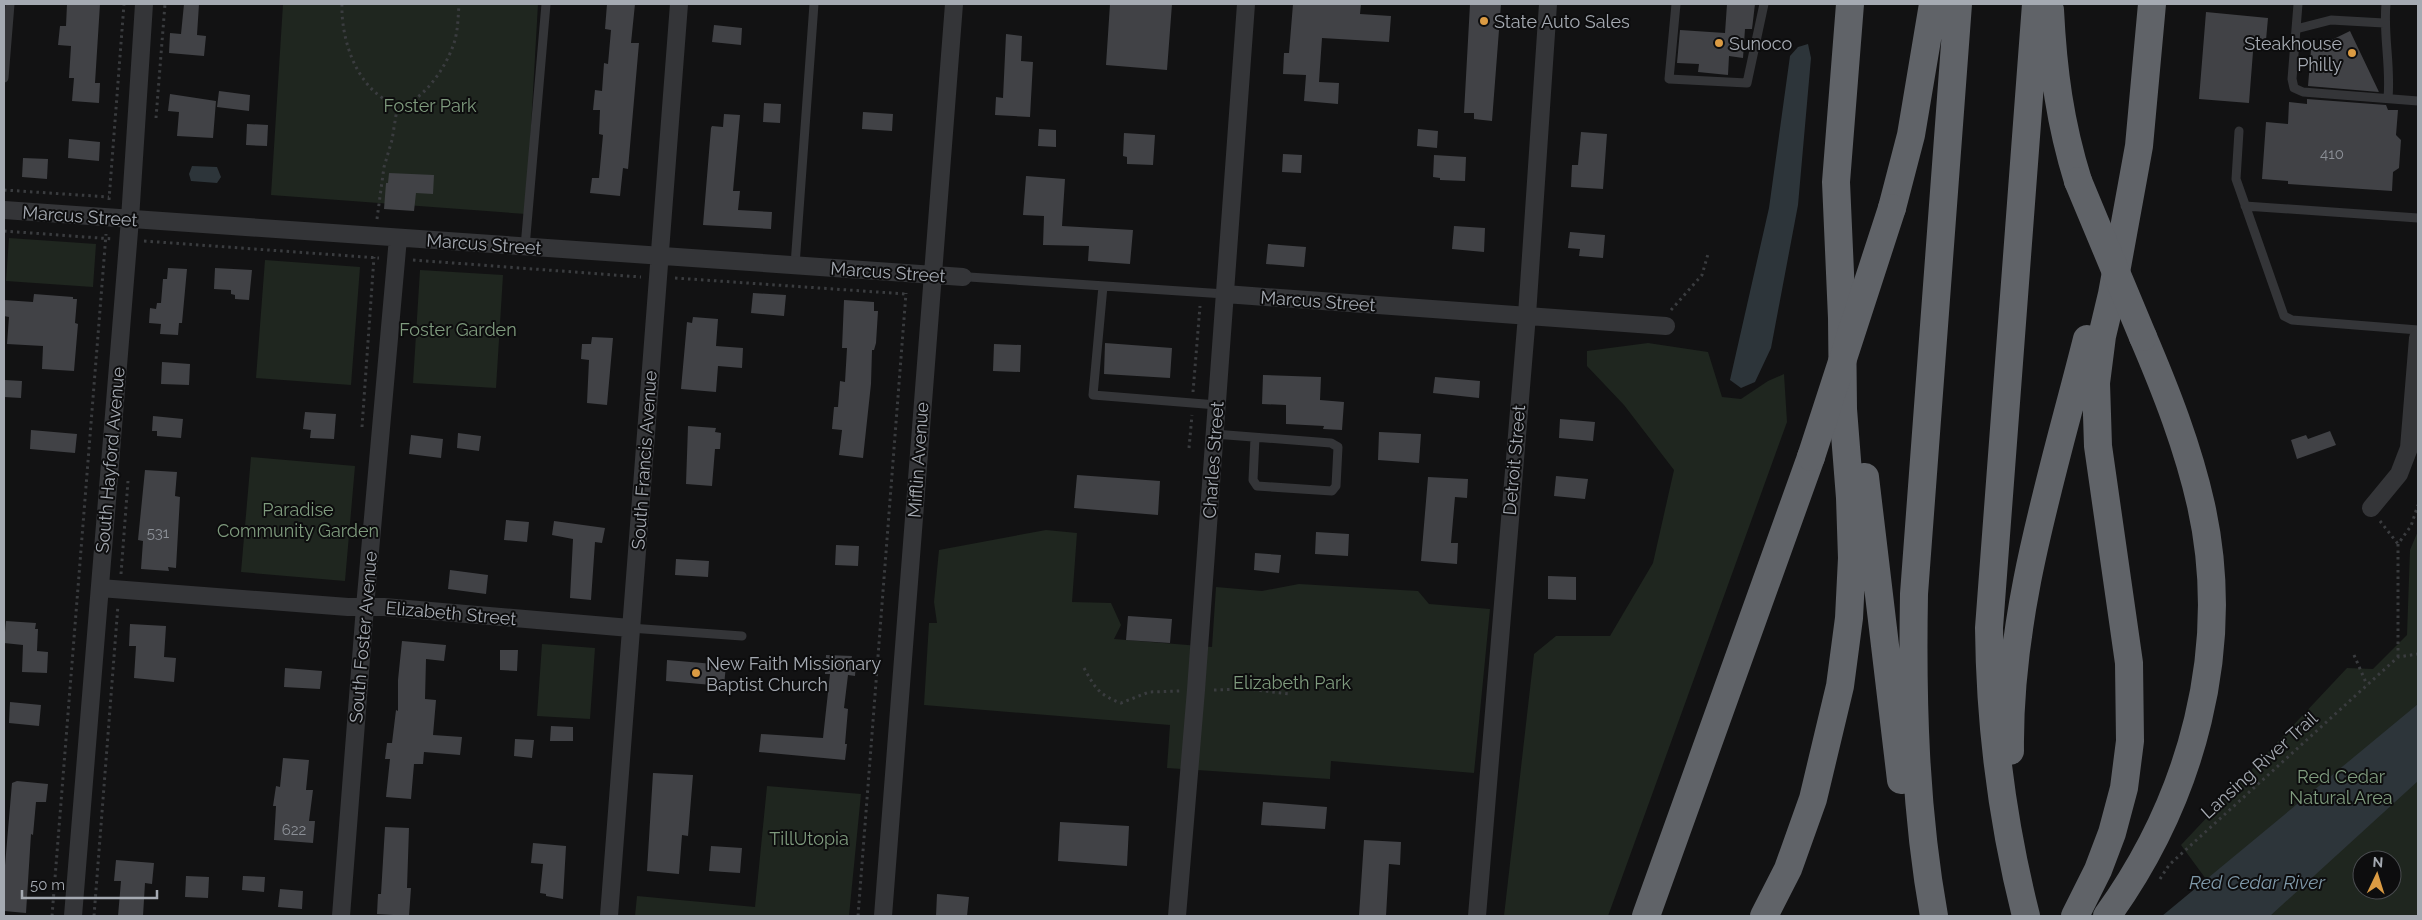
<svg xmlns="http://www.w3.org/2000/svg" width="2422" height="920" font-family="Raleway,sans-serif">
<rect width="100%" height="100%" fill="#121213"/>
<path fill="#1f261f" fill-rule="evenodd" d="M283,4h255l-12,210 -255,-19z
M9,238l87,6 -3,43 -87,-6z
M265,260l95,7 -9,118 -95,-7z
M420,270l83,5 -7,113 -83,-5z
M1648,343l60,9 14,45 19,2 27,-18 16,-7 3,48 -179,494h-104l30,-262 22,-18h54l43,-73 21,-93 -50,-65 -37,-39v-15z
M251,457l104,9 -10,115 -104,-9z
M1046,530l31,3 -5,69 39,1 10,22 -7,14 98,8 4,-60 46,4 37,-7 119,7 11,13 61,5 -16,164 -143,-12 -1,18 -163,-11 3,-43 -246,-20 5,-82h8l-3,-21 5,-52z
M2418,531v385h-185l-52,-71 166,-177 26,1 34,-34 3,-85zM2362,860h30v30h-30z
M542,644l53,4 -5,71 -53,-3z
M767,786l94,8 -12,122h-214l2,-20 118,11z"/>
<path fill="#2d353a" d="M1808,44l3,14 -13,147 -27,143 -16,34 -14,6 -11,-8 39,-172 21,-152 8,-9z
M192,166l25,1 4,10 -4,6 -26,-2 -2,-7z
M2418,704v77l-148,135h-108z"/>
<path fill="#414246" d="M67,4h33l-5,79h5l-1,20 -27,-2 2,-23h-5l2,-32 -13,-1 2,-19h6z
M184,4h15l-2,31 9,1 -2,20 -35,-3 1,-20 11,1z
M607,4h28l-4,39h8l-11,126 -5,-1 -3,28 -30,-3 2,-15h7l4,-43 -4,-1 1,-24h-7l2,-20 7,1 2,-28 4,1 3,-34 -6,-1z
M1110,4h62l-5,66 -61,-5z
M1293,4h68l-1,10 31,2 -2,26 -67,-4 -3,44 20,1 -1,21 -34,-3 2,-26 -23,-1 1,-21h5z
M1470,4h31l-9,117 -18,-2v-6h-10z
M1727,4h28l-3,25h-7l-2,29 -14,-2 -1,19 -30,-3 1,-8 -22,-1 3,-33 45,3z
M2206,12l62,6 -2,22 -12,-1 -5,64 -50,-4z
M714,25l28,3 -1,17 -29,-3z
M2350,31l29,61 -71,-6 3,-36z
M1006,34l16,2 -1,25 12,1 -3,55 -35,-2 1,-18 7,1z
M219,91l31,4 -1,16 -32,-4z
M170,94l46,7 -3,37 -36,-2 2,-24 -11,-1z
M2307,99l79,6 2,5h10l-2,25 5,5 -2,28 -6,4 -1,19 -104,-7v-3l-26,-2 4,-57 22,2 1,-22 18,2z
M764,103l17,1 -1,19 -17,-1z
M863,112l30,2 -1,17 -30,-2z
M724,114l16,1 -7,76h7l-2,19 34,2 -1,17 -68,-4 8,-97 1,-2 11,1z
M247,124l21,1 -1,21 -21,-1z
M1039,129l17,1v17l-18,-1z
M1418,129l20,2 -1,17 -20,-2z
M1581,132l26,2 -4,55 -32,-2 1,-22h6z
M1124,133l31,2 -2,30 -26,-1v-7l-4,-1z
M69,139l31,3 -1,19 -31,-3z
M1283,154l19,1 -1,18 -19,-1z
M1434,155l32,2 -1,24 -25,-1v-2l-7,-1z
M23,158l25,1 -1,20 -25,-2z
M389,173l45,2 -1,19 -17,-1 -2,18 -30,-2 2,-26h2z
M1026,176l39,3 -3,47 71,4 -3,34 -42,-3 1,-15 -46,-1 1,-29 -21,-1z
M1454,226l31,2 -1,24 -32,-3z
M1570,232l35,3 -2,23 -24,-2 1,-7 -12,-1z
M1268,244l38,3 -2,20 -38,-3z
M168,268l19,1 -5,54h-3l-1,12 -18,-1 1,-10 -12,-1 1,-15 6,1 1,-6h4l2,-24h4z
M215,268l37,2 -3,30 -14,-1v-4l-4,-1v-4l-17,-1z
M753,293l33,2 -2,21 -33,-3z
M34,294l39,3v2h4l-2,24 3,1 -4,47 -32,-2 1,-23 -36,-2 2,-27 -5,-1v-16l29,2z
M844,300l30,2v9h4l-2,32 -2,7h-2l-1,34 -8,74 -24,-3 3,-25 -10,-1 2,-22h4l2,-26 5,1 2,-34h-5z
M693,317l25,2 -2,27 27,2 -1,20 -24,-2 -2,26 -35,-3 6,-67 5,1z
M592,337l21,1 -6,67 -20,-2 2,-43 -8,-1 1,-15h9z
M1105,343l67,5 -2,30 -66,-4z
M994,344l27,1 -1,27 -27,-1z
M162,362l28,2 -1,21 -28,-1z
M1263,375l58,2 -1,23 24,2 -2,28 -19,-1 1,-3 -38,-2v-19l-24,-1z
M1435,377l45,4 -1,17 -46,-5z
M5,380l17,1 -1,17 -17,-1z
M305,412l31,2 -2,25 -24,-1 1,-8 -8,-1z
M153,416l30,3 -2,19 -24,-2v-5h-5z
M1560,419l35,3 -2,19 -34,-3z
M688,426l28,2 -1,4 6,1 -1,16h-5l-3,37 -26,-2z
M31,430l46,4 -2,19 -45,-4z
M2330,431l6,14 -39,14 -6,-19 15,-5 2,4z
M1379,432l42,2 -2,29 -41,-3z
M458,433l23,3 -2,15 -22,-3z
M411,435l32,4 -2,19 -32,-4z
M145,470l32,2 -2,24 5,1 -4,71 -8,-1 1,4 -28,-2 2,-28 -5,-1z
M1077,475l83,6 -2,34 -84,-7z
M1556,476l32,3 -3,20 -31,-3z
M1428,477l40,2 -1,19 -12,-1 -4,46h7l-1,21 -36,-3z
M506,520l23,2 -2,20 -23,-2z
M554,521l51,7 -3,15 -7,-1 -4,58 -21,-2 3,-59 -21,-4z
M1316,532l33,2 -1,22 -33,-2z
M836,545l23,1 -1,20 -23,-1z
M1255,553l26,2 -2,18 -25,-3z
M676,559l33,2 -1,16 -33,-2z
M450,570l38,5 -2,19 -38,-5z
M1548,576l28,1v23l-28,-1z
M1128,616l44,3 -2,24 -44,-3z
M6,621l30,2 -1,6h3l-1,22 11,1 -1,21 -25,-1 1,-27 -19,-2z
M130,624l36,2 -2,31 12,1 -2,24 -40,-4 2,-32h-7z
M402,641l44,4 -2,16 -18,-2 -1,40 11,1 -3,35 29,2 -2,18 -36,-3 -1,12h-9l-3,35 -25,-2 4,-38h-5l2,-16h5l4,-33 2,1v-31z
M500,650h18l-1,21 -17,-1z
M826,655l26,1 -1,5 5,1 -1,14 -7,-1 -4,33 4,1 -3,35h2l-2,16 -86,-8 2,-18 62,4 7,-64h-5z
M667,660l59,5 -2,21 -58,-5z
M285,668l37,3 -2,18 -36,-2z
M10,702l31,3 -2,21 -30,-3z
M551,726l22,1v14h-23z
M515,739l19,1 -2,18 -18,-2z
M283,758l26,2 -3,30h7l-4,31h6l-2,22 -39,-3 2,-34h-3l3,-20 4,1z
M653,773l40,2 -5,61 -6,-1 -3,39 -32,-3z
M17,781l31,3 -2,18h-10l-3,33 -2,-1 -5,79 -22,-2v-34l8,-94z
M1263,802l64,5 -2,22 -64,-4z
M1060,822l69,4 -2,40 -69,-5z
M385,827l24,1 -2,60h4l-2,28 -32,-2 1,-20h3z
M1364,840l37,2 -1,23 -11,-1 -3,52h-27z
M533,843l33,3 -3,53 -17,-3v-2l-6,-1 3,-29 -12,-1z
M711,846l31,2 -2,25 -31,-2z
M116,860l38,3 -2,21 -7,-1 -2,33h-25l3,-35h-7z
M186,876l23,1 -1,21 -23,-1z
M243,876l22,1 -1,15 -22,-2z
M280,889l23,2 -1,18 -24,-2z
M937,894l32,3 -2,19h-31z"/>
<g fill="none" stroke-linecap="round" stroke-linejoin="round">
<path stroke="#3a3c3f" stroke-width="3" stroke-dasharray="2.5 4" stroke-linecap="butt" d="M342,4c-1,24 7,57 23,77 8,12 21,19 32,28 25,-8 47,-38 56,-63 5,-13 5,-28 6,-42
M156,118l9,-114
M4,190l105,7
M109,200l15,-196
M377,219l7,-52 8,-27 5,-31
M4,231l109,8
M144,241l235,17
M413,260l228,17
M675,278l231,16
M1671,310l31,-35 6,-21
M1193,392l7,-86
M362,427l12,-170
M1189,448l3,-33
M2380,521l18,23
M121,574l7,-93
M2354,655l13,30
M2398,657v-113l13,-18 7,-21
M1084,668c11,20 15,27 37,35l28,-11 31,-1
M1214,690l34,-1 42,5
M2160,879l9,-14 229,-208 20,-3
M52,916l54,-682
M94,916l24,-311
M858,916l48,-623"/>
<path stroke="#343538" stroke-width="9" d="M1676,4l-7,75 78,4 17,-79
M2298,4l-6,75 2,9 9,4 115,9
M2386,4c-3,31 5,62 2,94
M2296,29l35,-9 53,3
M4,78l6,-74
M2239,131l-3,48 48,137 8,4 126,10
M2245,206l173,12
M525,247l21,-243
M795,265l19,-261
M969,277l256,17
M1103,286l-10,109 124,10
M1214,434l117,9 7,4 -2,39 -4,5 -75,-5 -4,-6 2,-42
M630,628l112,8"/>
<path stroke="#343538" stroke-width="18" d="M4,210l959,67
M1225,294l441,32
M2371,508l28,-34 10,-26 9,-110
M100,588l248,19h36l246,21
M73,916l57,-697 14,-215
M341,916l24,-309 33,-369
M609,916l70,-912
M883,916l71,-912
M1177,916l19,-226 50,-686
M1477,916l50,-601 21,-311"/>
<path stroke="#606368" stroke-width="28" d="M2050,10c3,61 10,113 28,171
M1892,208l19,-73 22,-131
M1865,477l36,303
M2010,751c-2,-140 43,-277 77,-412
M1646,916l165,-459
M1764,916l24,-47 25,-70 27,-113 9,-68 3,-60 -2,-60 -7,-89 -1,-91 -6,-136 14,-178
M1934,916c-19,-106 -22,-214 -20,-322l44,-590
M2026,916c-24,-95 -36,-190 -37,-288l47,-624
M2075,916l23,-46 14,-37 12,-45 6,-47 -1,-78 -31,-217 -2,-63 6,-47 10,-42 27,-148 13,-142
M2107,916c85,-118 126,-267 94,-411 -13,-58 -35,-114 -58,-168"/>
<path stroke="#606368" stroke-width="28" d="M2078,181l65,156
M1811,457l81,-249"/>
</g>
<g fill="#db9b43" stroke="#0d0d0e" stroke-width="2">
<circle cx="1484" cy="21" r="5"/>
<circle cx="1719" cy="43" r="5"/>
<circle cx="2352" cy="53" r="5"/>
<circle cx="696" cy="673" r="5"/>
</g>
<g text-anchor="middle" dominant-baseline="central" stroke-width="4" stroke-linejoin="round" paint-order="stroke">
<g font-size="15" fill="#8c9097">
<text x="2332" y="154">410</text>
<text x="158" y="533">531</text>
<text x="294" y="830">622</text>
</g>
<g font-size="18" fill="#a5aab2" stroke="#0d0d0e" text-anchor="start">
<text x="1494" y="21">State Auto Sales</text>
<text x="1729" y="43">Sunoco</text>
<text x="2342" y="43" text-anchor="end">Steakhouse<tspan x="2342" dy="21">Philly</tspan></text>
<text x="706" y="663">New Faith Missionary<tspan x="706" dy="21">Baptist Church</tspan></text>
</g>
<g font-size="18" fill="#7f9b7e" stroke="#0d0d0e">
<text x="430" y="105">Foster Park</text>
<text x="458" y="329">Foster Garden</text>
<text x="298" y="509">Paradise<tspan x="298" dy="21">Community Garden</tspan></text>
<text x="1292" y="682">Elizabeth Park</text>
<text x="2341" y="776">Red Cedar<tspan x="2341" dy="21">Natural Area</tspan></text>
<text x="809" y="838">TillUtopia</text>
</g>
<g font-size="18" fill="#a5aab2" stroke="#0d0d0e">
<text transform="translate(80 216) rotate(4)">Marcus Street</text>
<text transform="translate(484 244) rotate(4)">Marcus Street</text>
<text transform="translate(888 272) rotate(4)">Marcus Street</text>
<text transform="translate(1318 301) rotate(4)">Marcus Street</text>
<text transform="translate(110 460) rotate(-85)">South Hayford Avenue</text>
<text transform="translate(644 460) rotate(-86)">South Francis Avenue</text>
<text transform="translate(918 460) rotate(-86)">Mifflin Avenue</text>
<text transform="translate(1213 460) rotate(-86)">Charles Street</text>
<text transform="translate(1514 460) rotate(-85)">Detroit Street</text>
<text transform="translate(451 613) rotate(5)">Elizabeth Street</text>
<text transform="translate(363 637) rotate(-85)">South Foster Avenue</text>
<text transform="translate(2259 765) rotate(-42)">Lansing River Trail</text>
</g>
<g font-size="19" font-style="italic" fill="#809aaa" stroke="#0d0d0e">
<text x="2257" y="882">Red Cedar River</text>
</g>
</g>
<rect width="2422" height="920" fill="none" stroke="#a5aab2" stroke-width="10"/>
<g transform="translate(2377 875) rotate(4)"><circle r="24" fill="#0d0d0e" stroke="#4a4c50"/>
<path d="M0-4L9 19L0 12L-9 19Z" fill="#db9b43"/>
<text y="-8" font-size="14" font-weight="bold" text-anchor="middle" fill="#a5aab2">N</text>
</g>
<path d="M22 890v8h135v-8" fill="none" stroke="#a5aab2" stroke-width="2.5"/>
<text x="30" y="890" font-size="15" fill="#a5aab2" stroke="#0d0d0e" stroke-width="4" paint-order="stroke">50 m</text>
</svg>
